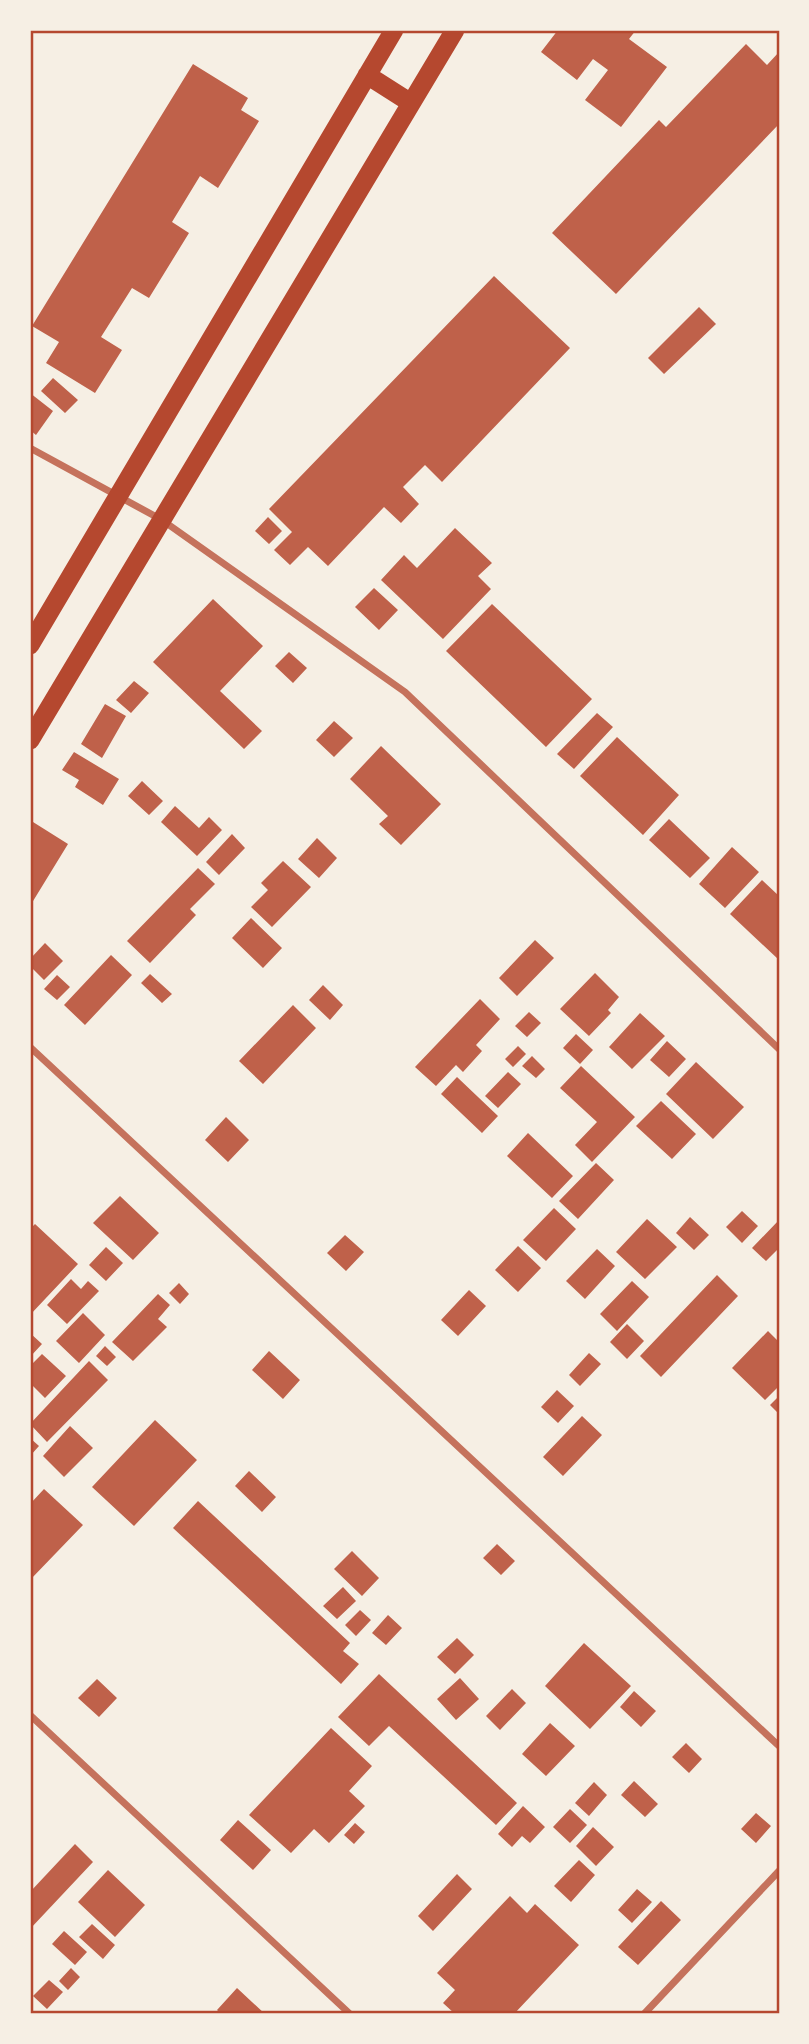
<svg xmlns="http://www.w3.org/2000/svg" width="809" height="2044" font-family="'IBM Plex Serif',serif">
<rect width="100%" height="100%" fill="#f6efe4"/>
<path fill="#bf614a" d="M558,30h78l-7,9 38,28 -46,60 -36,-27 23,-30 -15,-11 -16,21 -36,-28z
M746,44l21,21 12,-13v72l-163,170 -64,-61 107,-113 7,7z
M193,64l55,34 -7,12 18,11 -41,67 -18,-12 -28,46 17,11 -40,65 -17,-10 -31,49 21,13 -27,43 -49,-30 13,-21 -27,-16z
M494,276l76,72 -128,134 -17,-17 -22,22 16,17 -18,19 -17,-16 -56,59 -20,-19 -18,18 -16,-15 18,-18 -23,-23z
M699,307l17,17 -52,50 -16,-16z
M53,378l25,22 -13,13 -24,-22z
M30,393l23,18 -17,24 -6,-5z
M268,517l14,14 -13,13 -14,-13z
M455,528l37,35 -14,13 13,13 -48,50 -62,-59 23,-25 13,13z
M374,588l24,22 -19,20 -24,-23z
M213,599l50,47 -43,45 42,40 -18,18 -91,-87z
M492,604l100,95 -46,48 -100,-96z
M289,652l18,16 -14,15 -18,-17z
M134,681l15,12 -18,20 -15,-13z
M105,704l21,12 -24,42 -21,-14z
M597,713l16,14 -39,42 -17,-15z
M334,721l19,17 -19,19 -18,-17z
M617,737l62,58 -36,40 -63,-59z
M381,746l60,58 -40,41 -22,-21 9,-8 -38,-37z
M74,752l45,27 -16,26 -28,-18 4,-7 -17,-10z
M142,781l21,20 -14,14 -21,-19z
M175,806l24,22 10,-11 13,13 -25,26 -36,-34z
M669,819l41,39 -20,20 -41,-38z
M33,822l35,22 -38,62v-79z
M232,834l13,14 -26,27 -13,-13z
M317,838l20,20 -18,20 -21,-19z
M732,847l27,25 -34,36 -26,-24z
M283,861l28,26 -39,40 -21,-20 17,-17 -7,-7z
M198,868l17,16 -25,25 6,6 -46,48 -23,-22z
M762,880l17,16v64l-49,-46z
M251,918l31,30 -19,20 -31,-30z
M535,940l19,18 -37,38 -18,-18z
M45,943l18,18 -19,19 -14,-14v-7z
M111,955l21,20 -47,50 -21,-20z
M595,973l24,24 -11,13 3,3 -22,23 -29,-27z
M150,974l22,20 -10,9 -21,-20z
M57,975l13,12 -13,13 -13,-11z
M323,985l20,20 -13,15 -21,-20z
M480,999l20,20 -24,26 6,6 -19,21 -7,-7 -20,21 -21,-19z
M293,1005l23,23 -53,56 -24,-23z
M529,1012l12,11 -14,14 -12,-11z
M640,1013l25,23 -33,33 -23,-22z
M576,1034l17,16 -13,14 -17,-16z
M667,1041l19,18 -17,18 -19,-17z
M518,1046l8,8 -13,13 -8,-8z
M532,1056l13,13 -9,9 -14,-12z
M696,1062l48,45 -31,32 -47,-45z
M581,1066l54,51 -43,45 -17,-17 22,-23 -37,-34z
M508,1072l13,12 -23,24 -13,-12z
M457,1077l41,39 -16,17 -41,-39z
M661,1101l35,33 -24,25 -36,-33z
M226,1117l23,23 -21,22 -23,-22z
M528,1133l45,43 -21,22 -45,-42z
M596,1163l18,17 -36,39 -19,-18z
M120,1196l39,37 -26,27 -40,-37z
M554,1208l22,21 -30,32 -23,-21z
M742,1211l16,15 -16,17 -16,-16z
M690,1217l19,18 -15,15 -18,-17z
M647,1219l30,28 -32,32 -29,-27z
M779,1220v28l-13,13 -14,-13z
M35,1224l43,40 -48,51v-86z
M345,1235l19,17 -18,19 -19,-18z
M518,1246l23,22 -23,24 -23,-22z
M106,1247l17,16 -17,18 -17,-16z
M597,1249l18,17 -30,33 -19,-18z
M717,1275l21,21 -77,81 -21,-21z
M71,1279l10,10 7,-8 11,10 -32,33 -20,-19z
M632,1281l17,16 -32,34 -17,-17z
M179,1283l10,11 -9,10 -11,-11z
M469,1290l17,16 -28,30 -17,-16z
M158,1294l12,11 -12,14 9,8 -34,34 -21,-19z
M83,1313l22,22 -26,28 -23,-22z
M627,1324l17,17 -17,18 -17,-17z
M768,1331l11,11v44l-14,14 -33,-32z
M30,1333l12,11 -12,13z
M105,1346l11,11 -9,9 -11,-10z
M269,1351l31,29 -17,19 -31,-29z
M589,1353l12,11 -21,22 -11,-11z
M42,1354l24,22 -21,22 -15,-15v-17z
M89,1361l19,19 -61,62 -17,-18z
M557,1390l17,16 -16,17 -17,-16z
M779,1396v18l-9,-9z
M582,1416l20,19 -39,41 -20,-19z
M155,1420l42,40 -63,66 -42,-39z
M70,1426l23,22 -29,29 -21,-21z
M30,1438l9,8 -9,10z
M249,1471l27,26 -14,15 -27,-26z
M44,1489l39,36 -53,55v-76z
M198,1501l152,142 -7,8 16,13 -18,20 -168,-156z
M497,1544l18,17 -14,14 -18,-17z
M352,1551l27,27 -17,18 -28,-27z
M343,1587l13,14 -19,18 -14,-13z
M360,1610l11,10 -15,16 -11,-11z
M388,1615l14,13 -16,17 -14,-12z
M457,1638l17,17 -19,19 -18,-17z
M584,1643l47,43 -41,43 -45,-43z
M379,1674l138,129 -21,22 -107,-99 -20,20 -31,-29z
M460,1678l19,21 -23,21 -19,-21z
M97,1679l20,19 -18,19 -21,-19z
M512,1689l14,14 -26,27 -14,-14z
M634,1691l22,20 -15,16 -21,-20z
M550,1723l25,23 -29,30 -24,-22z
M331,1728l41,38 -23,25 16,15 -36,37 -15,-14 -23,24 -42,-38z
M686,1743l16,16 -13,14 -17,-16z
M634,1781l24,23 -13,13 -24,-22z
M594,1782l13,13 -18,21 -14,-13z
M523,1806l22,21 -15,16 -8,-7 -10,11 -14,-13z
M570,1809l17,16 -17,18 -17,-16z
M756,1813l15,13 -15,17 -15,-14z
M238,1820l33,30 -18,20 -33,-30z
M355,1823l10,9 -11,12 -10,-9z
M593,1827l21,20 -18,19 -20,-20z
M75,1844l18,18 -63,67v-37z
M579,1860l16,15 -24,27 -17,-16z
M108,1870l37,35 -30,32 -37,-35z
M457,1874l15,15 -39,42 -15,-15z
M637,1889l15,13 -20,21 -14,-13z
M510,1896l17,17 8,-9 44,41 -65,69h-59l-12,-11 12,-13 -18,-17z
M661,1901l20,19 -43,45 -20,-18z
M92,1924l23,21 -12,14 -24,-22z
M64,1931l23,21 -12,13 -23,-21z
M71,1968l9,9 -12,13 -9,-9z
M49,1980l14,12 -16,17 -14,-13z
M237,1988l28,26h-44l-4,-4z"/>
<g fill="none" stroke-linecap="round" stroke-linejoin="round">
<path stroke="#c5725c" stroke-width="7" d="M30,448l132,72 243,172 374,357
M30,1047l749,699
M30,1715l320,299
M644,2014l135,-143"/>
<path stroke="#b5482f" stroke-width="19" d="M367,75l44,28
M30,645l364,-615
M30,740l425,-710"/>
</g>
<rect width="809" height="2044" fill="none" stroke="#f6efe4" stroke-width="63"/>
<rect x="32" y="32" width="746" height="1980" fill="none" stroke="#b5482f" stroke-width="2.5"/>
</svg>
